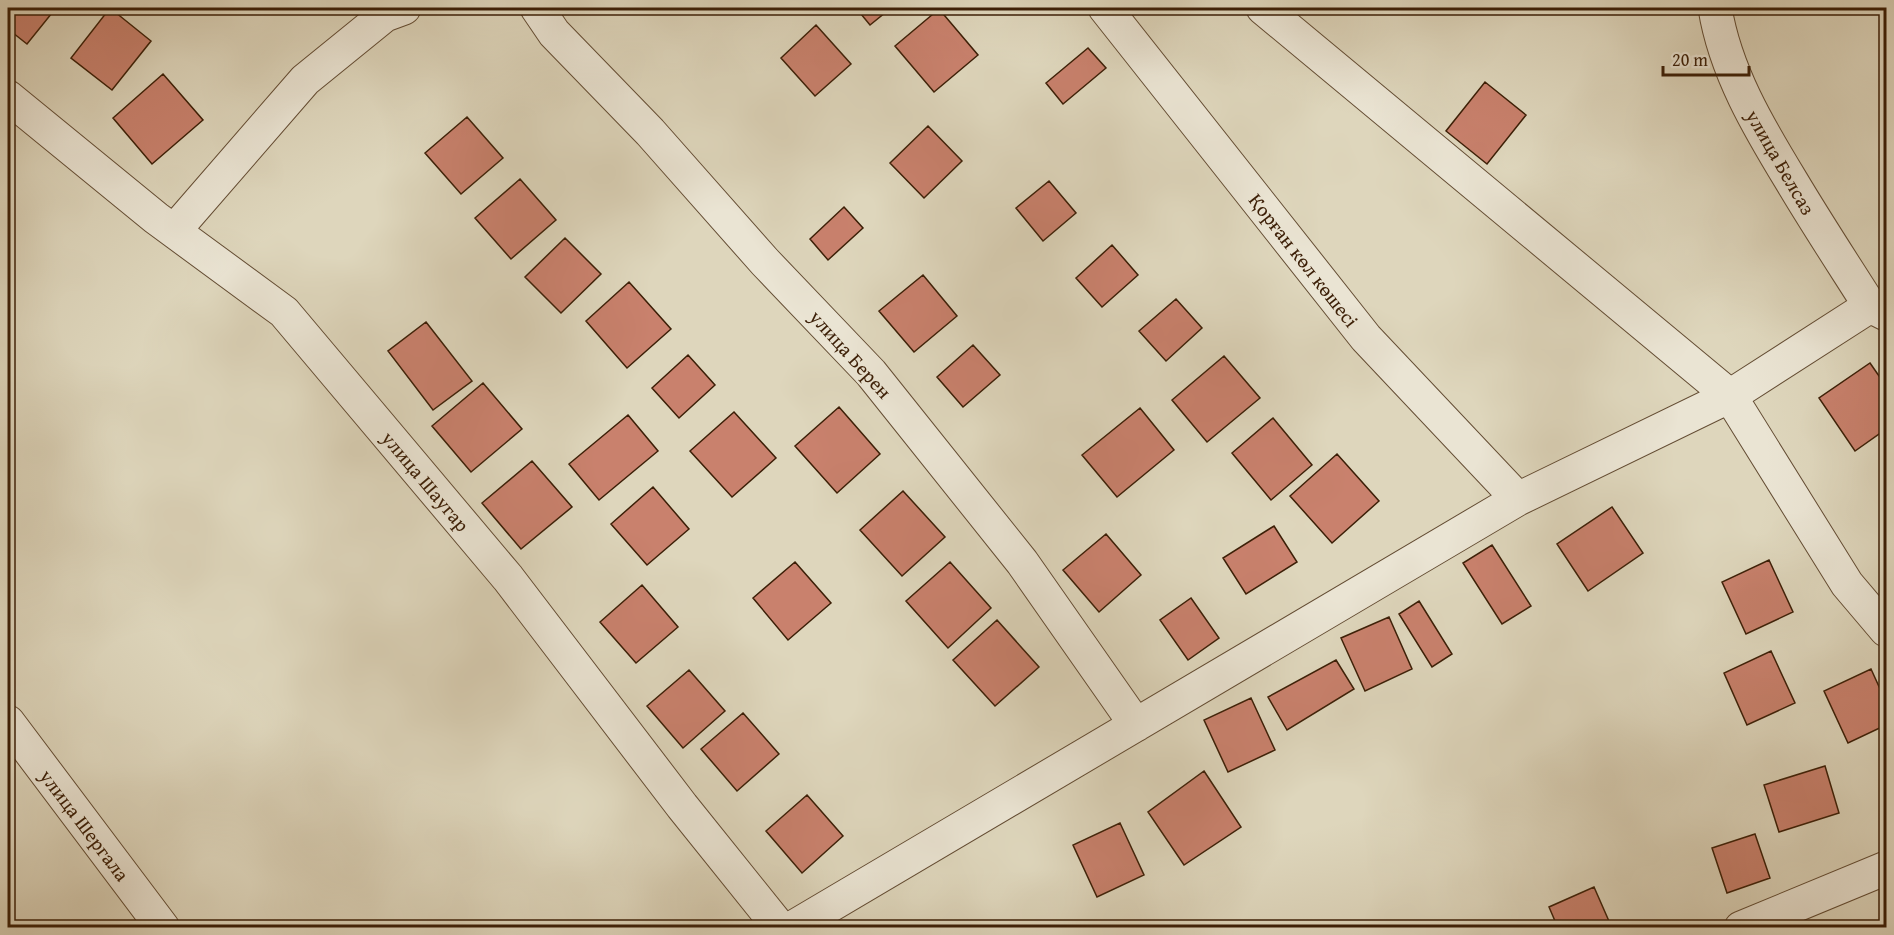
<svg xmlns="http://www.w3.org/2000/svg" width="1894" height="935" font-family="'Gentium Book Plus',serif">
<rect width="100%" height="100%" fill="#ded6bc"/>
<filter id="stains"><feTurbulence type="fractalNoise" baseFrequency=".00333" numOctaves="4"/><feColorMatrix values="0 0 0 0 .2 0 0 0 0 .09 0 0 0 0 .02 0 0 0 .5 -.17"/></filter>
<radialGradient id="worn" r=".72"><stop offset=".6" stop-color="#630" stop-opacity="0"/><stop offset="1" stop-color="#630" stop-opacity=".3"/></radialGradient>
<path fill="#c9816d" stroke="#3c1f07" stroke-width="1.5" d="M8,8h48l-29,36 -19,-15z
M110,8l41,33 -39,49 -41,-32z
M856,8h35l-21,17z
M939,9l39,46 -44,37 -39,-46z
M816,25l35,39 -36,32 -34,-38z
M1088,48l18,20 -43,36 -17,-21z
M163,74l40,46 -51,44 -39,-46z
M1485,82l41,33 -39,49 -41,-33z
M467,117l36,41 -42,36 -36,-41z
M928,126l34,35 -38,37 -34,-35z
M520,179l36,41 -45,39 -36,-41z
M1049,181l27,32 -33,28 -27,-33z
M844,207l19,21 -35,32 -18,-21z
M565,238l36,36 -40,39 -36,-36z
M1112,245l26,30 -36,32 -26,-29z
M923,275l34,41 -43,36 -35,-41z
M629,282l42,47 -44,39 -41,-47z
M1176,299l26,29 -36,33 -27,-30z
M426,322l46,59 -39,29 -45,-59z
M973,345l27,30 -37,32 -26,-30z
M688,355l27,30 -36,33 -27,-30z
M1224,356l36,42 -53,44 -35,-42z
M1870,363l16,23v43l-31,22 -36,-53z
M483,383l39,46 -51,43 -39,-46z
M839,407l41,47 -43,39 -42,-47z
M1140,408l34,42 -57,47 -35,-42z
M734,412l42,46 -44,39 -42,-46z
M628,415l30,36 -59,49 -30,-36z
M1273,418l39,47 -41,35 -39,-47z
M1337,454l42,47 -47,42 -42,-47z
M532,461l40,46 -51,42 -39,-46z
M653,487l36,42 -42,36 -36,-41z
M903,491l42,46 -43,39 -42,-46z
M1612,507l31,46 -55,38 -31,-47z
M1274,526l23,36 -51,32 -23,-36z
M1106,534l35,41 -42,37 -36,-42z
M1492,545l39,61 -29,18 -39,-61z
M1769,560l24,52 -47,22 -24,-52z
M795,562l36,41 -43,37 -35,-42z
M950,562l41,46 -43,40 -42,-47z
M642,585l36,42 -42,36 -36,-41z
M1191,598l28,40 -31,22 -28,-40z
M1419,601l33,53 -20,13 -33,-53z
M1389,617l23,52 -47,22 -24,-53z
M997,620l42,47 -44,39 -42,-46z
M1771,651l24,52 -48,22 -23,-52z
M1336,660l18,29 -67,41 -19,-33z
M1871,669l15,33v23l-38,18 -24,-52z
M689,670l36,41 -42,37 -36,-42z
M1251,698l24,52 -47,22 -24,-52z
M743,713l36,41 -42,37 -36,-42z
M1825,766l14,47 -60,19 -15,-47z
M1204,771l37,56 -57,38 -36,-53z
M807,795l36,41 -41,37 -36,-42z
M1120,823l24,52 -47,22 -24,-52z
M1755,834l15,44 -43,15 -15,-45z
M1594,887l18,41h-54l-9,-21z"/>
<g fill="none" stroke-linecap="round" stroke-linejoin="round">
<defs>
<path id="street" d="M537,8l17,25 96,99 115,130 106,111 151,189 114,163
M1105,8l261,330 152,161
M1263,8l467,388 117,188 39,46
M1715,8c10,63 44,120 77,174 25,42 52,83 78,124
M8,97l148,121 128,94 224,266 174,228 98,122
M174,231l131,-151 80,-65 19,-7
M8,722l155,206
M792,928l726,-429 212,-103 140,-90 16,8
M1741,928l145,-60"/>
</defs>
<use href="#street" stroke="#644d34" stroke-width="35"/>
<use href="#street" stroke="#eae4d3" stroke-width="33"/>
</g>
<g text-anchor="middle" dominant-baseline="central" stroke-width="4.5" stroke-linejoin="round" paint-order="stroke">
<g font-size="20" fill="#3c1f07" stroke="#eae4d3">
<text transform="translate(1781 162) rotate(60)">улица Белсаз</text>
<text transform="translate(1304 260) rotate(52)">Қорған көл көшесі</text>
<text transform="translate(851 354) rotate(48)">улица Берен</text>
<text transform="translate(426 481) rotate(50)">улица Шаугар</text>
<text transform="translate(85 825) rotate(53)">улица Шергала</text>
</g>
</g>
<rect width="1894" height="935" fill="none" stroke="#ded6bc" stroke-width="30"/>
<rect x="9" y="9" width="1876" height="917" fill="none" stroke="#3c1f07" stroke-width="3"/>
<rect x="15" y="15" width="1864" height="905" fill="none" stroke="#3c1f07" stroke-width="1.5"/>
<path d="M1663 66v9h86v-9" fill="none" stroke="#3c1f07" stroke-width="3"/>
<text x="1672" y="66" font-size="18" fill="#3c1f07" stroke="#eae4d3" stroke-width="4.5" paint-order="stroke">20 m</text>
<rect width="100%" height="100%" filter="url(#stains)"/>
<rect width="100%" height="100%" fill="url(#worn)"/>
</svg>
